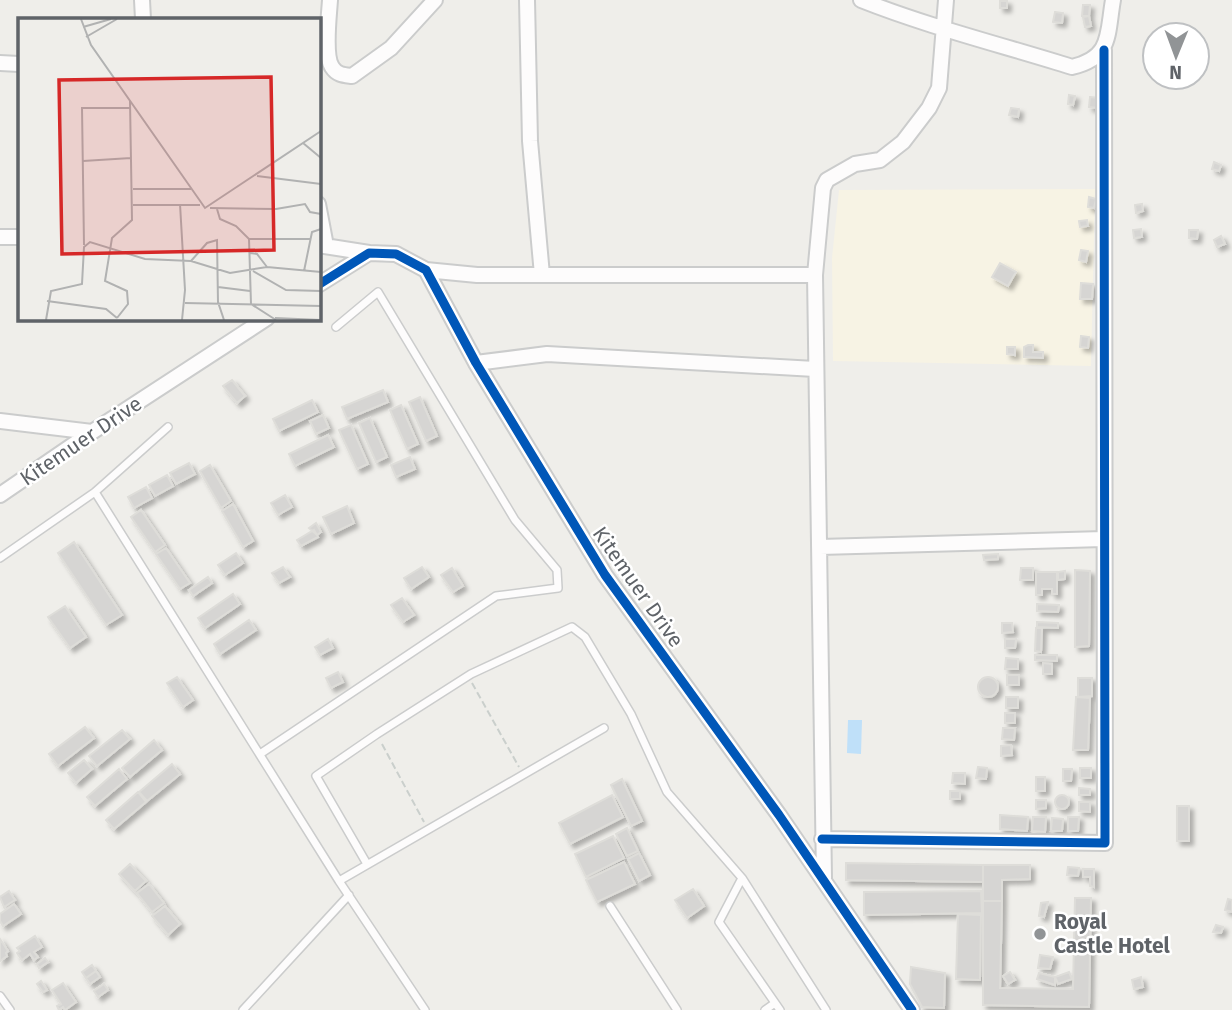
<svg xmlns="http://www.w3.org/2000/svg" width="1232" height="1010" font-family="'Fira Sans',sans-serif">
<defs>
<filter id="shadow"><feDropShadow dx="4" dy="4" stdDeviation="2" flood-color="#0004"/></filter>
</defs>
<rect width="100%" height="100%" fill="#efeeea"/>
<path fill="#f7f3e4" d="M1095,189l-4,177 -258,-5 -1,-103 7,-68z"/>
<path fill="#bfe0f9" d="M848,720h14l-1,34 -14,-1z"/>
<path fill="#d6d5d3" stroke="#deddd9" stroke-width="2" filter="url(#shadow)" d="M1000,1h7v7h-7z
M1083,5h7l-1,11h-7z
M1055,12l8,1 -1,10 -9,-1z
M1089,16l2,10 -6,1 -2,-10z
M1069,95l6,1 -2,9 -5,-1z
M1090,97l9,1 -1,10 -9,-1z
M1011,108l8,1 -1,8 -9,-2z
M1214,162l7,3 -2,6 -7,-2z
M1089,197l7,2 -2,9 -6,-1z
M1142,204l1,7 -7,2 -1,-8z
M1087,220l1,6 -8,1 -1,-6z
M1141,229l1,8 -8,1 -1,-8z
M1189,230h9l-1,9 -8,-1z
M1221,236l4,8 -8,3 -3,-7z
M1081,250l7,1 -2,11 -7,-2z
M1000,263l16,9 -8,14 -16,-9z
M1081,283l12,1 -1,15h-12z
M1081,336l8,1 -1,11 -8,-1z
M1028,345h5v7h10v6l-19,-1v-10z
M1007,347h8v8l-8,-1z
M232,380l13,16 -8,7 -14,-17z
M383,390l5,12 -41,17 -5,-12z
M420,397l17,39 -11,5 -17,-39z
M312,400l6,12 -39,19 -6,-12z
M401,405l17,39 -11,5 -17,-39z
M323,415l6,13 -13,6 -6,-13z
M370,418l17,39 -11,5 -17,-39z
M351,425l17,39 -11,5 -18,-39z
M328,435l6,12 -39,19 -6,-12z
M410,457l5,12 -19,8 -5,-12z
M189,463l6,11 -19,10 -6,-11z
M210,465l21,36 -10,7 -21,-37z
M167,475l6,11 -18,10 -6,-11z
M146,487l6,11 -18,10 -6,-11z
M285,495l7,12 -14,8 -7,-12z
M233,504l20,37 -10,6 -21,-36z
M347,506l7,17 -23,11 -8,-17z
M141,510l24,35 -10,7 -24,-35z
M316,523l5,9 -4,3 -8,-7z
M314,530l4,7 -17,9 -4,-6z
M74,542l48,73 -16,10 -48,-72z
M166,548l24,35 -10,6 -24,-35z
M236,553l7,10 -18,12 -7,-10z
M998,554v5l-14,1 -1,-5z
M283,567l7,10 -11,6 -7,-10z
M422,567l7,10 -18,12 -7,-11z
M452,568l11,18 -10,6 -12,-17z
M1021,568h12v12h-13z
M1075,570l15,1 -1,75 -14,1z
M1065,571v8l-7,1v-8z
M1036,572h21v22h-5v-5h-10v6h-6z
M208,577l4,6 -19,13 -4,-6z
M233,594l7,10 -35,24 -7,-10z
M402,598l12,17 -11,7 -12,-17z
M1037,604l22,1 -1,7 -21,-1z
M65,606l21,31 -16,11 -22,-31z
M249,620l7,10 -36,24 -6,-10z
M1037,622l21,1v5l-21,-1z
M1002,623h10l1,9 -11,1z
M1036,628h6l-1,24 -6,-1z
M328,639l5,9 -13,7 -5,-8z
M1005,639h11l-1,9h-10z
M1035,655h22v6l-22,-1z
M1006,658l12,1v10h-13z
M1043,663l9,1v10h-9z
M338,672l5,10 -12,6 -5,-10z
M1007,675h12v10h-12z
M177,677l16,23 -10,7 -16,-24z
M978 687a10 10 0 1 1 20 0a10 10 0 1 1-20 0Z
M1078,678h14v18l-14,1z
M1006,697h12v11h-12z
M1076,697l14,1 -2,52h-15z
M1005,713h10v10h-10z
M85,727l9,11 -36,28 -9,-12z
M1003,728h12l-1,12 -12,-1z
M122,730l8,9 -33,27 -8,-10z
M154,740l8,10 -32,27 -8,-9z
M1011,745l1,10 -11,1v-10z
M84,760l8,9 -16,14 -8,-10z
M172,764l8,10 -33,27 -8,-9z
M978,767l9,1 -1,11 -10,-1z
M1080,768h11v10h-11z
M119,769l8,10 -32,27 -8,-9z
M1063,769h9l-1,12h-8z
M953,773h12v11l-13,-1z
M1036,777h9v14h-9z
M622,779l20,42 -11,5 -20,-41z
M1079,788l11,1v6h-11z
M950,791h10v8h-10z
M138,792l8,10 -32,27 -8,-9z
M612,795l11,22 -53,27 -11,-21z
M1055 802a7 7 0 1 1 14 0a7 7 0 1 1-14 0Z
M1036,800h10v8l-10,1z
M1079,802h11v10l-11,-1z
M1177,806h12v35h-12z
M1000,815l28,2 -1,14 -27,-2z
M1033,817h13l-1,15 -13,-1z
M1068,817h11l-1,14h-10z
M1052,818l11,1 -1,12h-11z
M627,828l11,23 -11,5 -11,-22z
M613,836l11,22 -38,19 -11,-23z
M639,853l11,22 -11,6 -11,-22z
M624,862l11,22 -38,18 -11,-22z
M846,863l137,2v17l-137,-2z
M130,864l16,17 -11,10 -16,-17z
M983,865h47v14l-28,1v21h-19z
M1068,867l11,1 -1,8 -11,-1z
M1083,869h11v18l-4,-1v-9h-7z
M149,884l15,19 -12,9 -15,-19z
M693,889l11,17 -17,12 -12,-18z
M9,891l6,9 -11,7 -4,-10z
M981,891l1,22 -118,2v-23z
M1075,898h16l-2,109 -106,-2v-104h19l-2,87 73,1z
M1228,899l4,1v12l-7,-2z
M1048,902l-4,15 -5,-1 2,-13z
M14,904l7,10 -18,12 -3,-5v-7z
M165,906l15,18 -12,11 -16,-19z
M958,914l23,1 -1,65 -24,-1z
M1216,925l7,2 -2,6 -8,-1z
M35,936l7,11 -8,5 4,5 -4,3 -4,-6 -8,6 -5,-7 3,-2 -3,-3z
M0,939l8,12 -2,2 1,3 -7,5z
M1040,955l13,2 -3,12 -12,-1z
M45,958l3,4 -9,6 -2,-4z
M92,965l4,6 -10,7 -4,-6z
M911,967l34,6 -1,35 -22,-1 -12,-23z
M96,971l4,6 -10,7 -4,-6z
M1010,972l5,8 -7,4 -5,-8z
M1069,972l3,7 -14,5 -3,-7z
M1039,973l16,4v8l-18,-6z
M1141,977l2,10 -9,2 -2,-9z
M41,981l6,9 -4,2 -6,-8z
M63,983l13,19 -11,8 -2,-3 -4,3 -2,-4 4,-2 -9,-14z
M104,984l4,6 -10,7 -4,-6z"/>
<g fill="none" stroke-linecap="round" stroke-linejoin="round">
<defs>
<path id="lane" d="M95,492l244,389 86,129
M0,558l95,-66 73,-65
M260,754l236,-158 62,-8 -1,-18 -42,-50 -137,-228 -42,35
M367,864l-51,-88 61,-42 94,-60 101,-47 13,10 46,77 36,78 75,86 84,132
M742,878l-23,44 61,88
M339,881l265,-153
M610,906l67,104
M0,996l10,14
M243,1010l106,-115
M765,1010l10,-7"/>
<path id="street" d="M142,0l1,19
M330,0c-1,16 -6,55 2,67 5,8 12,8 20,9l39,-28 44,-48
M527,0l3,141 12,134
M861,0c68,27 141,45 211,67 40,-9 35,-33 41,-67
M0,63l19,1
M318,204l8,42
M0,237h19
M318,245l51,8
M426,270l51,5h338
M318,285l51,-32 27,1 30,16 50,93 129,212 174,240 133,195
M476,363l71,-9 268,15
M0,421l92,11
M0,495l92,-63 175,-114
M820,547l283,-8
M822,839l283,4 -1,-793
M824,878l-9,-603 8,-87 4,-8 28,-16 25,-4 23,-18 26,-34 10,-20 7,-88"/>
</defs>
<use href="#lane" stroke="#cbcccc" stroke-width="10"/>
<use href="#street" stroke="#cbcccc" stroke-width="18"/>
<path stroke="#cacfcc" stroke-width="2" stroke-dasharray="7 3.5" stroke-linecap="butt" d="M472,683l47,84
M382,744l42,78"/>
<use href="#lane" stroke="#fdfcfc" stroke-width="7"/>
<use href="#street" stroke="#fdfcfc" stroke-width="14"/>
<defs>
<path id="cycleway" d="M318,285l51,-32 27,1 30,16 50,93 129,212 174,240 133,195
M822,839l283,4 -1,-793"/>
</defs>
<use href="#cycleway" stroke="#fff" stroke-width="13"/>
<use href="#cycleway" stroke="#0057b8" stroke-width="9"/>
</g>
<circle fill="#919496" stroke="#fff" stroke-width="2.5" cx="1040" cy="934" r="7"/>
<g text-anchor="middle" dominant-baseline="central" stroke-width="5" stroke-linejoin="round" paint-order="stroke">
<g font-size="21" fill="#5f6368" stroke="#fff">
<text transform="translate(81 441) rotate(-34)">Kitemuer Drive</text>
<text transform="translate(638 587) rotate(55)">Kitemuer Drive</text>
</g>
<g font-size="21" font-weight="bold" fill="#5f6368" stroke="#fff" text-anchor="start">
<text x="1054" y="922">Royal<tspan x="1054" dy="24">Castle Hotel</tspan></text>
</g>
</g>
<g transform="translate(18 18)">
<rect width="303" height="303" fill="#efeeea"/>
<path fill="none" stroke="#b1b2b2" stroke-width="2" d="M63,1l10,26 114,163 116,-77M65,9l28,-8M68,19l31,-18M285,125l18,15M65,143l48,-3M239,158l64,8M115,171h58M162,186l5,86 -3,30M115,187h67M192,190l66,1 29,-5 5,8 11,2M199,191l3,10 16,7 13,13h62M231,221l2,65 25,16M66,227l-2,-137h48M232,235l7,1 10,13M173,243l16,-18 10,-3 1,62 6,18M235,253l33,19 35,1M286,253l8,-39 9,-3M200,269l32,4M29,283l59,8 11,9M167,285l136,3M99,300l11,-14 -1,-13 -22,-10 7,-43 20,-18 -2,-119M257,300l46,2M28,302l5,-29 31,-7 2,-37 6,-5 55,17 46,2 39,12 37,-6 54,5"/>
<path fill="#d62828" fill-opacity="0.15" stroke="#d62828" stroke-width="3.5" d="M253,59l3,173 -212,4 -3,-174z"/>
<rect width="303" height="303" fill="none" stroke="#5f6368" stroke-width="3.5"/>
</g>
<g transform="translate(1176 56) rotate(181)"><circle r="33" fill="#ffffff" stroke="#bfc1c3" stroke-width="2"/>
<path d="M0-5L12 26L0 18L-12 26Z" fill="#919496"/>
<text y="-10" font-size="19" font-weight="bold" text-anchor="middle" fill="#5f6368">N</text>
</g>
</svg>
